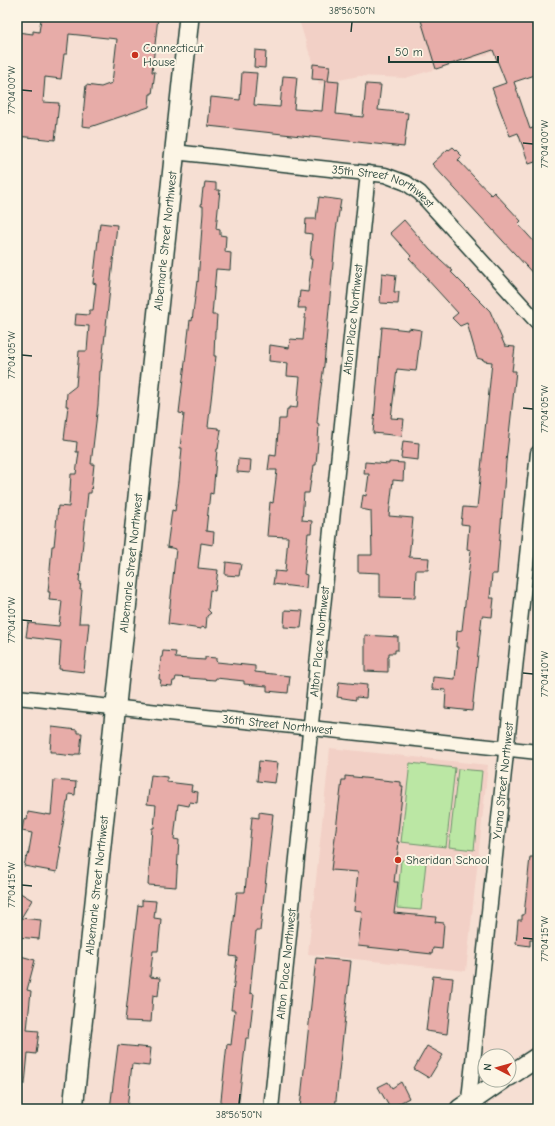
<svg xmlns="http://www.w3.org/2000/svg" width="555" height="1126" font-family="'Comic Neue',sans-serif">
<rect width="100%" height="100%" fill="#f6dfd3"/>
<filter id="ink" filterUnits="userSpaceOnUse"><feTurbulence type="fractalNoise" baseFrequency=".025" numOctaves="2"/><feDisplacementMap in="SourceGraphic" scale="8" xChannelSelector="R" yChannelSelector="G"/><feConvolveMatrix kernelMatrix="1 2 1 2 8 2 1 2 1" color-interpolation-filters="sRGB"/></filter>
<g filter="url(#ink)">
<path fill="#f2d0c6" d="M298,17h240v23l-133,38 -46,-2 -40,8z
M330,748l158,17 -22,206 -158,-17z"/>
<path fill="#bbe7a4" stroke="#6d926c" d="M410,763l45,5 -9,79 -45,-5z
M458,769l24,2 -8,79 -25,-3z
M401,860l25,2 -5,48 -24,-2z"/>
<path fill="#e7aca8" stroke="#1f3d34" d="M45,17h113l-6,55h3l-3,22h-2l-1,13 -59,20 -8,-1 4,-41 15,2 11,-4 5,-44 -48,-5 -2,20h-3l-3,25 -16,-2 -2,25 16,1 -4,37 -38,-4v-104l16,2v-3l6,1 2,-13z
M420,17h109l9,21v36l-24,8 16,47 8,-3v35l-9,3 -11,-31 -8,3 -18,-48 14,-5 -13,-33 -57,19z
M255,50l11,1 -1,17 -11,-1z
M313,64l17,2 -2,15 11,1 -3,32 27,3 3,-33 15,1 -3,25 30,3 -4,34 -196,-21 3,-29 29,3 2,-28 15,1 -3,32 26,2 3,-31 14,1 -3,32 28,2 3,-31 -13,-1z
M453,147l9,9 -4,4 33,35 3,-3 27,29 -3,3 20,22v33l-106,-115 16,-15 1,1z
M205,182l11,1v7h4l-4,39 4,1v5l6,1 -1,16 6,1 -1,17 -14,-1 -4,46h5l-1,15h-1l-1,26h2l-8,71 10,1v1l3,1 -3,19h-1l-4,45 -3,-1 -4,38 8,1 -1,13 -12,-2 -3,25 20,2 -3,21 -5,-1 -2,20 3,3 -4,3 -1,12 -5,-1v2l-33,-5 8,-75 -9,-2 5,-37 3,1 4,-30 3,-33h-2l4,-34 -5,-1 11,-93 2,1 5,-40 1,1 5,-69v-7h-2l2,-18h1z
M319,197l22,3 -5,30 -12,135 -5,37 -2,21 2,1 -1,17 -2,24h-2l-1,8 -1,-1 -3,21h-5l-2,27 10,1 -1,12h-3l-4,41 3,1 -1,13 -33,-4 2,-13 10,1 3,-35 -21,-1 3,-34 3,1 4,-33h-9l2,-15 6,1 3,-37h7l1,-10h2v-2l8,1 3,-31 -13,-1 1,-13 -19,-2 1,-16 19,3 1,-9 13,1 3,-32h-8l2,-17 8,1 4,-33h-2l2,-25 -7,-1 1,-14h10z
M404,220l26,30 23,21 -2,1 39,39 15,35 10,1 -3,24h4l-10,91 -9,112h-5l-2,24h4l-2,19 -10,-1 -10,95 -27,-3 1,-18 -14,-1 1,-12 22,2 3,-32h-2l1,-16 5,-1 9,-80 -4,-1 2,-24 -8,-1 2,-17 14,1 15,-146 -8,-1v-1l-7,-2 -10,-35 -7,3 -8,-8 6,-5 -32,-35h2l-19,-20 2,-2 -21,-23z
M100,223l17,2 -16,146h-1l-2,34 -7,59h3l-3,29h-3l-9,89h2l-1,8h2l-3,33h10l-5,49 -25,-3 2,-28 -35,-4 2,-14 31,3 3,-25 -13,-1 1,-8h-2l2,-22 2,-24h2l4,-40 11,1 2,-33h5l3,-22h-3l1,-10 -13,-2 4,-34h-2l1,-13 9,-7 3,-35h8l2,-25 -14,-1 1,-11 13,1v-5h4l3,-26 -3,-1z
M382,273l14,2 -2,17h5l-1,12 -18,-1z
M382,327l26,3v-2l13,2 -5,41 -19,-2 -6,49 13,1 -2,17 -29,-3z
M403,441l16,2 -1,17 -17,-2z
M238,459l13,1 -1,13 -13,-1z
M365,462l24,2v-2l15,1 -1,18 -10,-1 -4,36 24,2 -4,39 20,1 -1,12h-12l-1,28 -35,-1v-24l-22,-1v-17h14l-1,-44 -10,-2 2,-14 3,1 3,-22h-5z
M226,562l15,2 -2,12 -14,-1z
M285,610l18,1 -2,17 -17,-1z
M365,635l33,2v13h-3v3h-6v4h-1v15l-23,-1z
M163,651l13,1 -1,6 30,2v-3l11,1v3l1,1 38,4v6l35,4 -2,17 -21,-2v-5l-23,-2v-3l-28,-3 -1,2 -39,-3 -1,4h-2l-1,5 -12,-1 1,-5 -2,-1 2,-22h1z
M339,682l28,3 -1,13 -10,-1v3l-19,-3z
M52,727l25,3v3h5l-2,21h-5l-1,2 -18,-2v-2h-6z
M259,761l19,2 -3,20 -18,-2z
M151,775l16,2v5l25,3 -1,6 7,1 -1,11 -7,-1 -1,4 -11,-2 -4,35 5,1 -3,47 -28,-2 4,-57h2l2,-23 -9,-1z
M345,776l56,6v4h2l-6,56h2l-5,40h4l-4,31 42,4 -1,5 9,1 -2,26 -9,-1 -1,6 -74,-8 4,-35 -8,-1 4,-38 -27,-2 11,-90h3z
M54,780l22,2 -1,13 -6,-1 -1,8h-1l-8,45h2l-4,25 -33,-6 2,-8 2,-2 4,-23 -10,-2 2,-12 3,1 1,-8 17,3v-1l6,1z
M259,812l14,2 -13,117h-4l-6,62 4,1 -5,44h-3l-8,71h-18l7,-65 4,1 4,-35h-4l6,-53 -7,-1 7,-64h8l7,-75 7,1z
M530,857h8v46l-3,37h-5v6l-14,-2 2,-24h4v-5h2z
M17,891l15,9 -11,18 20,2 -2,19 -22,-2z
M142,900l14,1 -2,17 7,1 -3,32h-5l-3,26 10,1 -2,18 -5,-1 -2,27 -26,-1 13,-116 4,1z
M17,955l18,5 -8,30 4,1 -4,39 12,1 -3,23 -8,-1 -3,31 -8,-1z
M316,958l35,3 -16,148 -35,-1z
M433,976l20,2 -6,56 -21,-3z
M118,1045l33,3 -2,18 -17,-2 -5,45h-17z
M427,1046l16,9 -14,23 -15,-9z
M388,1082l4,6 9,-6 8,16 -19,10 -12,-21z"/>
<g fill="none" stroke-linecap="round" stroke-linejoin="round">
<defs>
<g id="street">
<path id="s1" d="M174,152l211,23 21,8 14,10 118,130"/>
<path id="s2" d="M17,697l521,55"/>
<path id="s3" d="M271,1109l97,-936"/>
<path id="s4" d="M468,1109l70,-656"/>
</g>
<g id="secondary">
<path d="M509,1076l29,-19"/>
<path id="s5" d="M73,1109l116,-1092"/>
<path d="M460,1109l42,-29"/>
</g>
</defs>
<use href="#street" stroke="#1f3d34" stroke-width="17"/>
<use href="#secondary" stroke="#1f3d34" stroke-width="22"/>
<use href="#street" stroke="#fcf5e5" stroke-width="14"/>
<use href="#secondary" stroke="#fcf5e5" stroke-width="19"/>
</g>
</g>
<path fill="none" stroke="#1f3d34" stroke-width="1.5" d="M351,32l1,-10M22,90l10,1M523,143l10,1M22,355l10,1M523,408l10,1M22,620l10,1M523,673l10,1M22,885l10,1M523,938l10,1M239,1104l1,-10"/>
<g fill="#c8321e" stroke="#fcf5e5" stroke-width="1.5">
<circle cx="135" cy="55" r="4"/>
<circle cx="398" cy="860" r="4"/>
</g>
<g text-anchor="middle" dominant-baseline="central" stroke-width="4" stroke-linejoin="round" paint-order="stroke">
<g font-size="12" fill="#1f3d34" stroke="#fcf5e5" text-anchor="start">
<text x="143" y="48">Connecticut<tspan x="143" dy="14">House</tspan></text>
<text x="406" y="860">Sheridan School</text>
</g>
<g font-size="12" fill="#1f3d34" stroke="#fcf5e5">
<text stroke="none"><textPath href="#s1" startOffset="214">35th Street Northwest</textPath></text>
<text stroke="none"><textPath href="#s5" startOffset="873">Albemarle Street Northwest</textPath></text>
<text stroke="none"><textPath href="#s3" startOffset="794">Alton Place Northwest</textPath></text>
<text stroke="none"><textPath href="#s5" startOffset="549">Albemarle Street Northwest</textPath></text>
<text stroke="none"><textPath href="#s3" startOffset="470">Alton Place Northwest</textPath></text>
<text stroke="none"><textPath href="#s2" startOffset="262">36th Street Northwest</textPath></text>
<text stroke="none"><textPath href="#s4" startOffset="330">Yuma Street Northwest</textPath></text>
<text stroke="none"><textPath href="#s5" startOffset="225">Albemarle Street Northwest</textPath></text>
<text stroke="none"><textPath href="#s3" startOffset="146">Alton Place Northwest</textPath></text>
</g>
</g>
<rect width="555" height="1126" fill="none" stroke="#fcf5e5" stroke-width="44"/>
<g transform="translate(497 1068) rotate(276)"><circle r="19" fill="#fcf5e5" stroke="#a4ab9e"/>
<path d="M0-3L7 15L0 10L-7 15Z" fill="#c8321e"/>
<text y="-6" font-size="11" font-weight="bold" text-anchor="middle" fill="#1f3d34">N</text>
</g>
<path d="M389 56v6h109v-6" fill="none" stroke="#1f3d34" stroke-width="2"/>
<text x="395" y="56" font-size="12" fill="#1f3d34" stroke="#fcf5e5" stroke-width="3" paint-order="stroke">50 m</text>
<rect x="22" y="22" width="511" height="1082" fill="none" stroke="#1f3d34" stroke-width="1.5"/>
<g font-size="10" text-anchor="middle" fill="#1f3d34">
<text x="352" y="14">38°56'50"N</text>
<text transform="translate(11 90) rotate(-90)" y="4">77°04'00"W</text>
<text transform="translate(544 144) rotate(-90)" y="4">77°04'00"W</text>
<text transform="translate(11 355) rotate(-90)" y="4">77°04'05"W</text>
<text transform="translate(544 409) rotate(-90)" y="4">77°04'05"W</text>
<text transform="translate(11 620) rotate(-90)" y="4">77°04'10"W</text>
<text transform="translate(544 674) rotate(-90)" y="4">77°04'10"W</text>
<text transform="translate(11 885) rotate(-90)" y="4">77°04'15"W</text>
<text transform="translate(544 939) rotate(-90)" y="4">77°04'15"W</text>
<text x="239" y="1118">38°56'50"N</text>
</g>
</svg>
